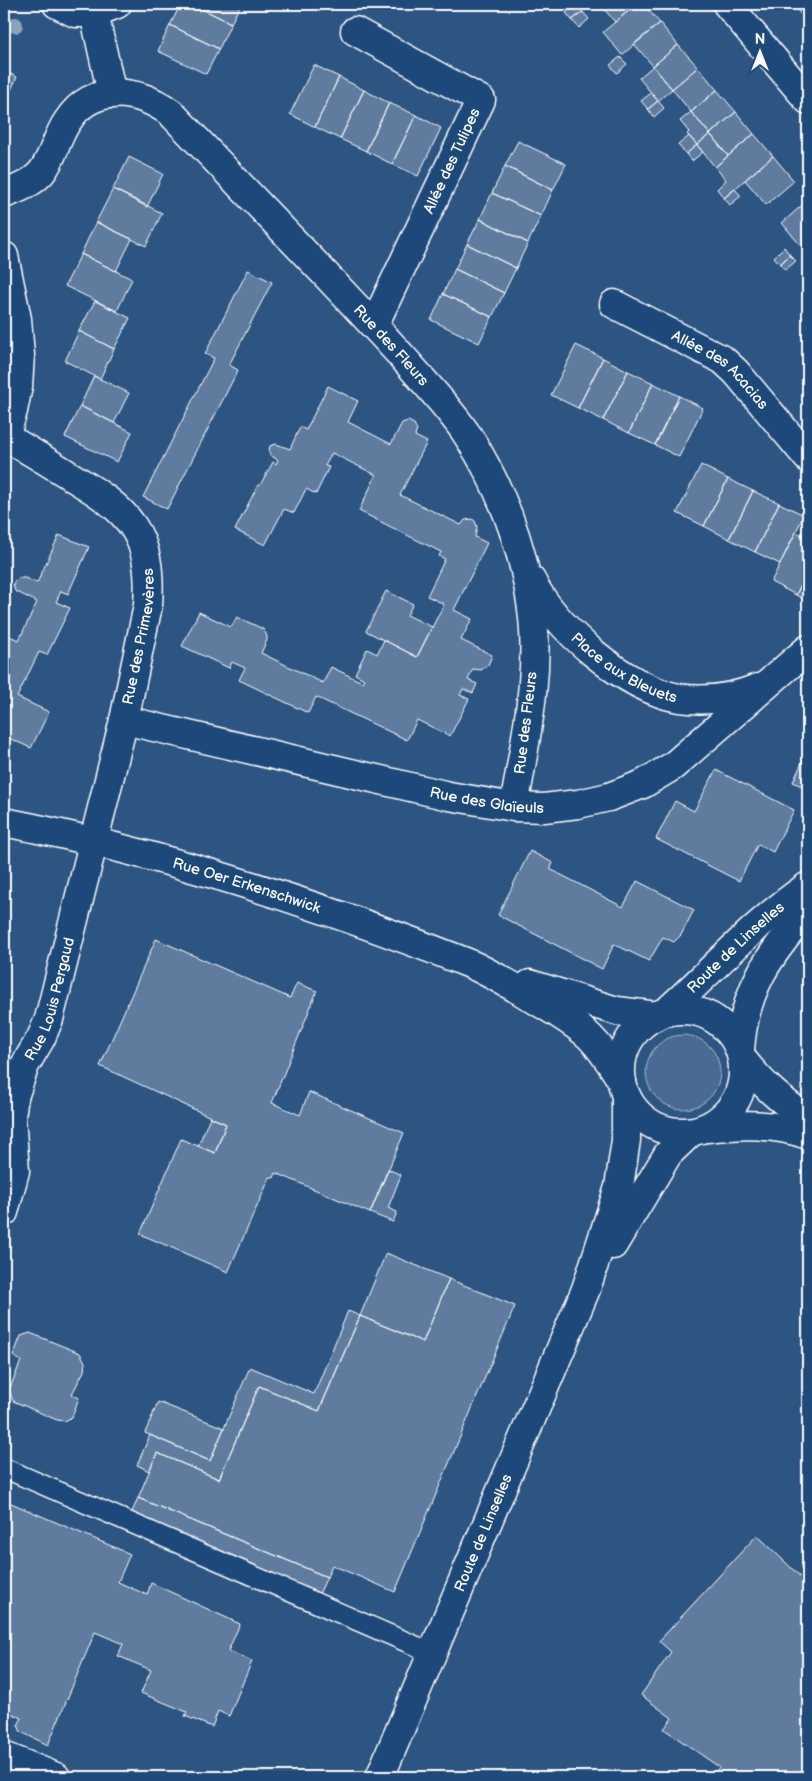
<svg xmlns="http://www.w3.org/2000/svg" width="812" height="1781" font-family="'Balsamiq Sans',sans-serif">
<rect width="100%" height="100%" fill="#2c5582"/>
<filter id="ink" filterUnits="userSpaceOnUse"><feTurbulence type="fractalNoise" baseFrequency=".02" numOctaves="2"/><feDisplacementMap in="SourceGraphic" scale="10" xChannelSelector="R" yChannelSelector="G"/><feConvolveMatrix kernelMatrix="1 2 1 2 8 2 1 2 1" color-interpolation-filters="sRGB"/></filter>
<g filter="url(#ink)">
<path fill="#486b92" stroke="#a4b5c8" d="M646 1072a37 37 0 1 1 74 0a37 37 0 1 1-74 0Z"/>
<path fill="#5e7c9f" stroke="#fff" d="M181,4h11l39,19 -12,26 -49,-24z
M192,4h49l-10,19z
M576,4l7,8 -11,8 -6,-7z
M600,4h37l-22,18z
M637,4h6l17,19 -38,32 -19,-23z
M792,4h16v19z
M583,12l6,7 -10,9 -7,-8z
M660,23l18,22 -25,21 -19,-22z
M170,25l49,24 -13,25 -48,-23z
M678,45l20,22 -26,22 -19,-23z
M620,57l7,7 -10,9 -7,-8z
M314,65l25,12 -24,50 -25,-13z
M653,66l19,23 -14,12 -19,-23z
M698,67l19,23 -26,22 -19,-23z
M4,71l13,6 -13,28z
M339,77l25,13 -24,49 -25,-12z
M364,90l25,13 -23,48 -26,-12z
M717,90l19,22 -26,22 -19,-22z
M651,93l7,8 -10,8 -7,-8z
M658,101l6,7 -10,9 -6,-8z
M389,103l27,12 -24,49 -26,-13z
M691,112l19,22 -13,11 -10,-11 2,-2 -9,-11z
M736,112l18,22 -26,22 -18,-22z
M416,115l25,13 -23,48 -26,-12z
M710,134l18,22 -13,11 -18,-22z
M754,134l19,22 -49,42 -7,-9 9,-9 -11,-13z
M689,136l8,9 -11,9 -8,-9z
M518,141l48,23 -13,26 -48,-24z
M697,145l6,7 -11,9 -6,-7z
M773,156l21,25 -28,24 -21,-25z
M129,157l34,17 -16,33 -34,-18z
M505,166l48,24 -12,26 -49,-23z
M113,189l49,24 -16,33 -50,-24z
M735,189l6,7 -11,9 -6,-7z
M492,193l49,23 -13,27 -48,-24z
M808,200v40l-7,6 -19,-23z
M480,219l48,24 -12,25 -49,-24z
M96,222l36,17 -16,32 -35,-17z
M808,240v14l-7,-8z
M467,244l49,24 -12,25 -49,-24z
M784,247l6,8 -10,9 -6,-7z
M81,254l51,25 -15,32 -52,-25z
M790,255l6,6 -11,9 -5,-6z
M455,269l49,24 -12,24 -49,-23z
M248,270l24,12 -43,83 9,5 -71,139 -24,-12 71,-139 -9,-4z
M443,294l49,23 -13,26 -48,-23z
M95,301l35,17 -16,31 -35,-18z
M79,331l35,18 -14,30 -35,-18z
M576,345l27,13 -25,50 -27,-13z
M603,358l25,13 -25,49 -25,-12z
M628,371l25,12 -24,50 -26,-13z
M94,376l35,17 -15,30 -34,-17z
M653,383l26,13 -24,49 -26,-12z
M328,386l30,15 -10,21 43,22 11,-21 6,-2 6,3 3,6 -2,6 12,6 -27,53 61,30 4,-5 7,-1 3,2 2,6 -2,10 12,6 -33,67 18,9 -11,21 31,15 -4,10 -4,3 -3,2 -8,-1 -5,11 9,4 -4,9 -10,-4 -3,6 9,4 -19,37 -33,-16 -10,20 -91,-43 -8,16 -69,-33 6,-12 -13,-6 -3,6 -47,-22 17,-34 32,15 6,-10 26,12 4,7v4l-6,13 62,30 8,-16 31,15 2,-3 -9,-5 12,-25 10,5 7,-14 33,17 27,-53 -17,-8 18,-37 -6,-3 2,-4 -82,-41 17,-36 -44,-22 -7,13 4,1 -13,27 -10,-5 -12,24 -10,-4 -19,36 -30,-15 23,-45h2l13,-23 3,2 2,-4 -8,-5 -1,-4 1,-5 6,-2 14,5 10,-22 6,3z
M679,396l24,12 -24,49 -24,-12z
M80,406l52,26 -15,30 -52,-25z
M701,465l27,14 -24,47 -27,-13z
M728,479l25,12 -24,48 -25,-13z
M753,491l26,12 -24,49 -26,-13z
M779,503l25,12 -24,49 -25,-12z
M796,532l12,6v32l-12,25 -25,-13z
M59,535l30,12 -21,47 -7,-3 -5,11 14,6 -23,47 -8,-3 -22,45 32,15 -18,36 -27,-12v-102l15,6 18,-38 -22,-11 -2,-6 1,-3 4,-4h7l12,5z
M808,570v31l-12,-6z
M386,591l27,13 -6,11 25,12 -15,30 -51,-26z
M805,756l3,1v32l-15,-7z
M716,770l78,40 -21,42 -15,-8 -19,37 -83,-42 19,-38 19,10z
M530,851l23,12 -3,6 73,38 14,-26 57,29 -13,25 -7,7 -11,-5 -14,24 -35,-17 -12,25 -104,-54z
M156,939l134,59 7,-15 20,8 -45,112 28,12 9,-23 95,41 -34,80 -94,-40 -2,5 -4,-1 -42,95 -88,-38 41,-95 34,14 11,-29 -126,-58z
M210,1117l16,7 -11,29 -17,-7z
M388,1169l13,6 -13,33 9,4 -4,10 -23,-9z
M386,1253l63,26 -26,63 -63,-26z
M449,1279l66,27 -120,286 -63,-27 -5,12 -189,-79 19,-45 62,26 40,-93 60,25 41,-95 63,26z
M348,1311l12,5 -41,95 -60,-25 -40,93 -62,-26 -8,18 -12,-6 13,-30 60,26 40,-94 64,27z
M30,1333l50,20 5,9 -1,9 -12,23 7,4 -7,19 -7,4 -8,-1 -44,-19 -4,-11 12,-29 -8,-5 8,-20z
M158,1402l66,26 -14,33 -65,-28z
M138,1498l189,79 -9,19 -188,-79z
M4,1500l126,54 -12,28 29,13 4,-12 89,41 -12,27 24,10 -23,55 -11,-5 -6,16 -27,-11 2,-4 -46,-19 10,-23 -33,-14 5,-12 -28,-12 -47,113 -27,-13 -3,-7 4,-7 -18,-8z
M757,1535l51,49v193h-96l7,-10 -55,-38 8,-11 -31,-23 30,-43 -12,-11z"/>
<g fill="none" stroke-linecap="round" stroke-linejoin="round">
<defs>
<path id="lane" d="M4,1468l428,185"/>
<g id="street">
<path d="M57,4l18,9h19l18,81"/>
<path d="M727,4l81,96"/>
<path d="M94,13l23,-9"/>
<path d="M355,31l126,69 -107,225"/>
<path id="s1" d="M4,194c12,-4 28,-11 37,-21 12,-14 15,-35 26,-51 25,-40 71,-33 104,-9 52,54 103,108 155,162 32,34 65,68 95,103 17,19 34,38 47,58 32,49 54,108 63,166 11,68 -6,138 -17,205"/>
<path d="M4,256l13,63 3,36 -2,31 -5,25 -9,29"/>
<path id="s2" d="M614,304l109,56 13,12 72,86"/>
<path id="s3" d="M531,580c23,47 95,109 148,118 27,4 54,0 79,-10"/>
<path id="s4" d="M124,720l325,76 65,11 30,1 34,-4 31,-7 34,-13 30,-18 135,-117"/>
<path id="s5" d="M4,1212l11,-41 -4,-55 3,-19 11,-32 16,-27 8,-19 75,-299 24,-115c5,-72 -19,-94 -76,-128 -22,-14 -44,-27 -66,-40"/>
<path d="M4,1756l52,21"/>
</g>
<g id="secondary">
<path id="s6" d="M4,822c159,31 313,82 464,141 25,11 48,25 71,39 18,11 36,21 51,35 13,13 22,28 32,44"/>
<path d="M530,984l87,27 40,5"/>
<circle cx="682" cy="1071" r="61"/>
<path id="s7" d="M666,1012c47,-42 89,-90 142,-126"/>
<path d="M740,1050c4,-61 29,-95 68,-140"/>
<path d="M743,1060c21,26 37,40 65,59"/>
<path d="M707,1128c34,-4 68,-5 101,7"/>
<path d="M613,1245l55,-91 23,-22"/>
<path id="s8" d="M380,1777l206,-488 33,-102 7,-47v-44"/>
</g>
</defs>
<use href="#lane" stroke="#fff" stroke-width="22"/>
<use href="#street" stroke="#fff" stroke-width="31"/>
<use href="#secondary" stroke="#fff" stroke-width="31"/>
<use href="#lane" stroke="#1f4a7a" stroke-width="19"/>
<use href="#street" stroke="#1f4a7a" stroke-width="28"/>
<use href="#secondary" stroke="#1f4a7a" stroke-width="28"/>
</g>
<circle fill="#8ca2bb" cx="15" cy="25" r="8"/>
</g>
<g text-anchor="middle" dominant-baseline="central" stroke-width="4" stroke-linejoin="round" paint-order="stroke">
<g font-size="15" fill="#fff" stroke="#1f4a7a">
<text transform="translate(452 161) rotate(-65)">Allée des Tulipes</text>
<text stroke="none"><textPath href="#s1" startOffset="539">Rue des Fleurs</textPath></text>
<text stroke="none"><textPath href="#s2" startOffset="126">Allée des Acacias</textPath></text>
<text stroke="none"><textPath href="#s5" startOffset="596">Rue des Primevères</textPath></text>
<text stroke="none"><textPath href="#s3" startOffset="131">Place aux Bleuets</textPath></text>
<text transform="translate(526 723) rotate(-83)">Rue des Fleurs</text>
<text stroke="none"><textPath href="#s4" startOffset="372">Rue des Glaïeuls</textPath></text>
<text stroke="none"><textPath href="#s6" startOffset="251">Rue Oer Erkenschwick</textPath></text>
<text stroke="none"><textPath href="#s7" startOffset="95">Route de Linselles</textPath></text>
<text stroke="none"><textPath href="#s5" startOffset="222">Rue Louis Pergaud</textPath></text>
<text stroke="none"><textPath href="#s8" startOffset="265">Route de Linselles</textPath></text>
</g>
</g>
<rect width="812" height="1781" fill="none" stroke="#1f4a7a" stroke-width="20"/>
<rect x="10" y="10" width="792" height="1761" fill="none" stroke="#fff" stroke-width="2" filter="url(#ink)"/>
<g transform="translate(760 52)" stroke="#1f4a7a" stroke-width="4" paint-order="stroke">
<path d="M0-4L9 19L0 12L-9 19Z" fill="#ffffff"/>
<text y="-8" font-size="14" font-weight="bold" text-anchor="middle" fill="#ffffff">N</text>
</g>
</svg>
